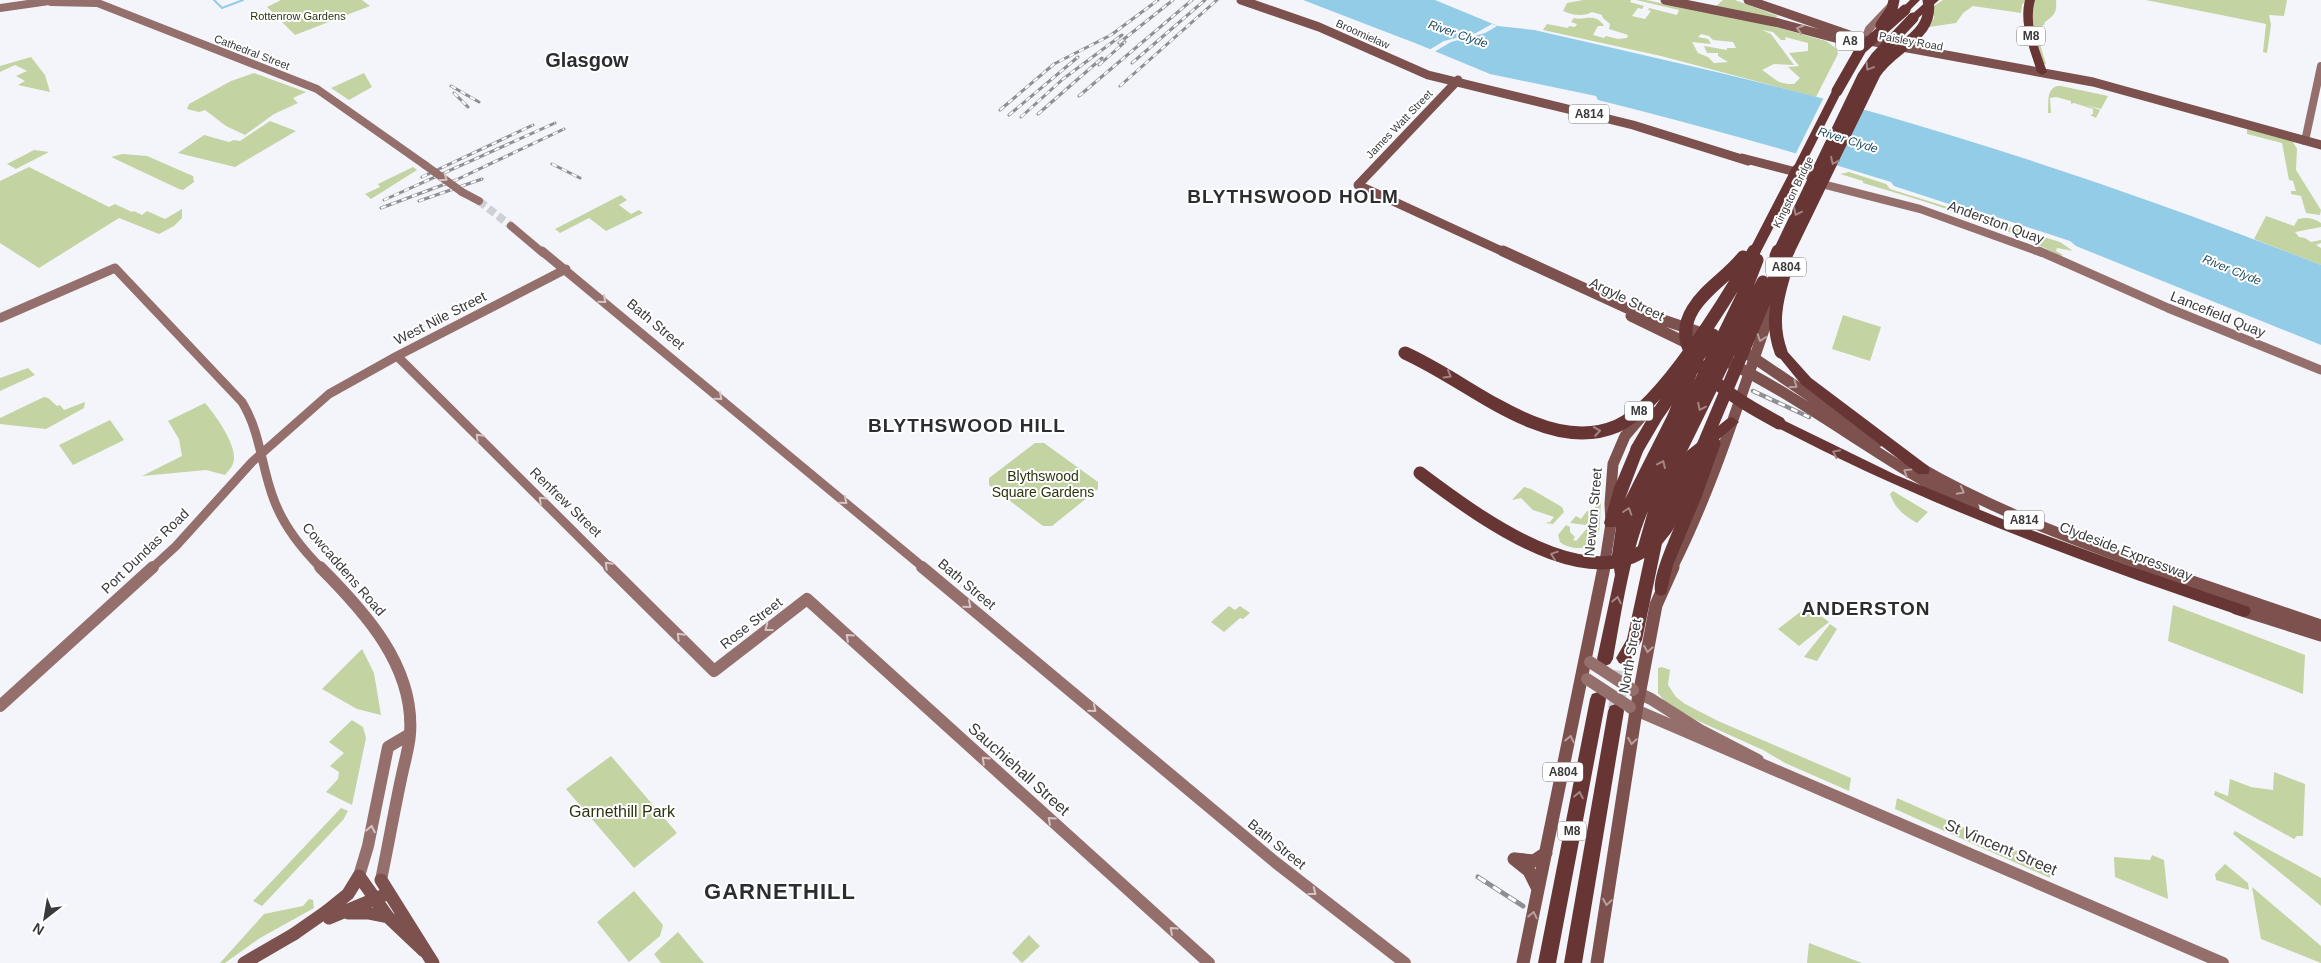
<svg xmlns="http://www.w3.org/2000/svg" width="2321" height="963" font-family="Arial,sans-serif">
<rect width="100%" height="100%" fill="#f3f5fb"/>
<path fill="#c3d3a2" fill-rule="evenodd" d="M281,0h81l8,6 -75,29 -28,-28z
M1583,0h48l-1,2 14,4 -2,3 -4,-1 -6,8 13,3 6,-8 -3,-1 1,-2 28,7 2,-5 -43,-10h10l118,24 62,17 11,8 1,5 -22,43 -155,-41 -118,-26 4,-6 21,4 1,-2 6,1 2,-3 -6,-2 3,-4c10,3 21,-6 30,8h-6l-5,9 11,3 2,-2 12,3 9,-1 1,-3 -19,-6 1,-5 -7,-6 -1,-3 -10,-3c-8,5 -21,3 -29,-1l4,-8zM1762,30l11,2 8,8h5l-1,-3 23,6v8l-19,2 10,13 -11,1 12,11 -6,6c-18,0 -18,-5 -32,-14l12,-6 20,1 -23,-31zM1701,34l8,2 4,4 20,2 3,6h-9v2l-23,-4 3,7h11v3l10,6 -14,1 -6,-6 -10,-4 -6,-11 19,2 -3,-5 -10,-2z
M1723,0h12l43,16 -4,3 -58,-13z
M1943,0h83l-4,5 -1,8 -48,-7 -10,7 -7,10 -27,4 5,-9v-12z
M2035,0h21c1,12 -1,15 -11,22l-1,3 -9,3 11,36h-3c-6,-18 -19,-47 -8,-64z
M2146,0h141l-3,16 -15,-1 2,10 -4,28 -4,-1 3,-28z
M555,53h3l14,10 -14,6 -15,-10z
M31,57l14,18 5,17 -32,-7 7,-4 -9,-5 11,-5 -12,-6 -15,7v-6z
M254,73l52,19 -13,6 5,5 -24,11 -29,21 -19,-9 -21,-16 -6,2 -12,-3 2,-5 42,-23z
M364,73l8,14 -23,13 -18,-12z
M2057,86h4l47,10 -7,13 -15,-4 14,5 -4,8 -6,-3 3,-1v-5l-19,-6 -3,1v-3l-15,-4 -6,1 1,15h-3c1,-11 -2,-23 9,-27z
M270,121l26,10 -61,36 -57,-14 26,-18 25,7 5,-2 6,1z
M2247,129l46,13 4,7 -1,21 25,40 -1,5 -14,-2 -5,-17 -10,-2v-3h5l-3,-10 -4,-1 -7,-37 -35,-9z
M34,150l15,2 -33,17 -9,-5z
M122,154l25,2 46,20 1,6 -11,8 -4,-1 -68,-32z
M29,167l80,40 6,-3 17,8 2,-1 8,4 5,-4 18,8 17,-10v9l-8,8 -15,8 -40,-16 -80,50 -39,-25v-62z
M413,167l4,3 -46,29 -6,-5 15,-7 -2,-3z
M1849,172l37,12 4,5 170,53 13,9 -16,-3 -1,3 7,4 -3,1c-62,-33 -130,-53 -197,-73v-2l-23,-7z
M621,195l6,5 -8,5 12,9 8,-4 4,3 -37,18 -17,-13 -29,15 -5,-4z
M2266,216l28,10 4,-7c8,-2 16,-1 23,4v4l-26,5 4,5 6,1 6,4 10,-2v3l-5,2 5,3v17l-67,-26z
M1843,315l38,12 -11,34 -38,-12z
M28,368l7,7 -35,16v-13z
M44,397l4,1 9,8 3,-1 4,5 21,-8 -1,6 -38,21 -46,-5v-6z
M205,403c10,11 30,40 29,55 0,8 -5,12 -9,17l-19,-5 -64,6 40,-20 -3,-17 -11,-18z
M110,420l14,20 -51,25 -14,-20z
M1035,443h9l54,39v7l-46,37h-9l-54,-41v-7z
M1524,487l7,2 31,18 2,5 -11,12 -8,-1 5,-1 4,-5 -21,-7 -12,-12 -9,2z
M1893,491l35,21 -11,11c-13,-8 -22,-14 -27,-29z
M1598,502h3c-2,20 3,46 -22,46 -7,0 -14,-2 -19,-6l-2,-7 8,-10 4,2v5l5,5 -2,3 3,1 15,-17 -2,-3 -3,4 -16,-2 6,-7 5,3 6,-8 7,-2z
M2173,605l132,50 -2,39 -135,-53z
M1229,606l6,4 5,-4 10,7 -7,6 -3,-1 -16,14 -13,-10z
M1808,606l21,16 -30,24 -21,-17z
M1830,624l7,5 -20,32 -13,-4z
M362,649l12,24 7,42 -24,-6 -35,-20z
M1662,667l8,3 -2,15 8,12 9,7 33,17 133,57 -2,13 -64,-28 -22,-13 -69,-31 -28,-16 -8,-10v-25z
M352,720l11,7 3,11 -14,67 -26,-13 12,-13 1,-7 -9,-6 14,-13 -15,-11z
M611,756l66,77 -43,35 -68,-79z
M2274,772l31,12 -2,52h-6l-3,3 -80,-44 1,-4 13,5 2,-17 21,8 22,3z
M1897,798l154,68 -1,12 -155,-69z
M341,808l7,3 -5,9 -81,86 -9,-5z
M2235,831l86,47v28l-88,-72z
M2152,855l12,5 4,39 -53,-22 -1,-20 36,3z
M2225,864l23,19 1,7 -33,-10 -1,-6z
M2252,887l69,59v17l-60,-24z
M634,891l29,34 -3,11 -31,26 -32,-40z
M309,899l4,1 1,8 -54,30 -35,25h-5l44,-49 39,-8z
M678,932l26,31h-43l-7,-9z
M1029,935l11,11 -18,17 -10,-10z
M1809,943l53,20h-55z"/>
<path fill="#93cce7" d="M1303,0h132l63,26 36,4c117,27 234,52 349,85 149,43 294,94 438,150v80l-245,-99 -6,-5 -104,-34 -5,1 -67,-22 -3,-4c-97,-30 -196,-58 -293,-82l-2,-4 -106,-22 -70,-29z"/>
<path fill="#f3f5fb" d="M1492,24l5,2 -12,7 -34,9 -17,10 -5,-2 15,-9 32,-8z
M1824,97l40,11 -28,59 -41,-12z"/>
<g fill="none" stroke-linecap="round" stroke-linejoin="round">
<path stroke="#93cce7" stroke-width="2" d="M214,0l8,8 21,-8"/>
<path stroke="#ced0d5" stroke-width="8" stroke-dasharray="8 4" stroke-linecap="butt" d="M479,201l32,25"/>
<path stroke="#ced0d5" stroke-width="16" stroke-dasharray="16 8" stroke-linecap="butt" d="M1616,709l6,-38"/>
<path stroke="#956f6c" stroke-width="8" d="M90,0l227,89 108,76
M51,2l45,1
M0,8l56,-8
M1863,44l6,-15 22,-23
M2305,141l16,-75
M1822,184l98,25 122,44
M462,192l17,9
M511,226l32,27"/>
<path stroke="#956f6c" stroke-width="9" d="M542,251l382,317
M2039,251l129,57 153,62
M0,318l115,-50 127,134c19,31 19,65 32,98 10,27 27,48 47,68
M397,356l213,212
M152,568l24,-22 76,-84 77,-68 68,-38 169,-87"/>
<path stroke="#956f6c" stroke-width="12" d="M320,567c44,44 95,99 90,167 -1,14 -6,30 -9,45 -7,33 -13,67 -20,101
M609,567l105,104 93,-72 402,364
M922,567l353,295 130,101
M1634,691l17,8 49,31 58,30
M0,706l153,-139
M1631,708l592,255
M359,876l9,-30 20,-99 22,-13"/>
<path stroke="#7c514e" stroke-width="9" d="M1241,0l78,27 109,48 205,50 115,36
M1665,0l114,23 67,18
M1748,0l116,40 229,42 228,63
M1458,80l-100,105 148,68
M1742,158l81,21"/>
<path stroke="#7c514e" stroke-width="11" d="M1503,251l124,57 84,28
M1631,316l62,30
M1737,349l17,9 124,84
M1730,363c85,43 159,103 244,145
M1917,466c74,43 154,73 234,102
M1604,568l7,-45 -1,-19 3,-40 12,-28 24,-28
M1672,568c43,-85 70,-177 102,-267"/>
<path stroke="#7c514e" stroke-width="13" d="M2148,567l173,59
M2236,608l85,27
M1514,859l15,12 9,18
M1515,859l19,2 12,-8
M381,880l52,83
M327,911l21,-17 11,-18 29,41 36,34
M348,913h20l20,4
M329,918l53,-22
M244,963l50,-29
M1523,963l81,-396
M1597,963l39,-252 20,-106 17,-38"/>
<path fill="#673634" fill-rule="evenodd" d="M1910,0h10l-12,12h-6l-2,-2z
M1928,0h11l-23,20h-6v-4z
M2025,0h10c-7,25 4,48 12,72l-5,3 -5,-3c-7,-24 -18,-47 -12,-72z
M1837,88l5,3 -40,79 -1,2h-8l-1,-2 40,-79z
M1781,348l4,1 26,29 117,88 2,4 -2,4h-10l-117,-90 -26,-32z
M1694,362l6,4 -19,50 -13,25 7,1 2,3 -2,4h9l2,4 -4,8 5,-10 40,-32 5,-2 7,5 -42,36 -16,33 -17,43 -22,106 -13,23 -5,2 -5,-2 -3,-5 11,-19 19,-88 -6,-1 -2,-4 10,-35c-19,46 -26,99 -35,148l-3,5 -5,2 -5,-2 -3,-5 18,-84 -3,-20 4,-28h-10l-2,-4 10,-35 18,-43h10l2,4 -19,50 42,-83 21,-50z
M1779,418l117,57 116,48 118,43 119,41 2,4 -2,4 -5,2c-161,-54 -319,-112 -470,-191l-2,-3z
M1695,491l5,1 2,4 -29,69 -7,29 -5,2 -5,-2c-8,-15 25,-80 32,-98l2,-4z
M1598,692l6,2 2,5 -50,264h-18l52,-264 2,-5z
M1616,704l6,2 2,5 -42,252h-18l44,-252 2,-5z"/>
<defs>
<path id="rail-far2" d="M1119,43l54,-43
M1132,63l73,-63
M1099,65l26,-23
M451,86l28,16
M1120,86l97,-86
M454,93l14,14
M1079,96l113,-96
M1000,110l54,-46 57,-29 47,-35
M1038,114l64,-56
M1009,115l69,-58
M1021,117l42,-38 59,-44
M552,164l28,14
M422,177l111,-52
M384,200l171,-77
M419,201l63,-22
M381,208l75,-28 108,-51"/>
<path id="rail-far1" d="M1753,391l56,26"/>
<path id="rail" d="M1478,877l45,29"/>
</defs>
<use href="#rail-far2" stroke="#8e8f93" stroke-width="3"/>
<use href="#rail-far1" stroke="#8e8f93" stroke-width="4.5"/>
<use href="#rail" stroke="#8e8f93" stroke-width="5"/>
<use href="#rail-far2" stroke="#fff" stroke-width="2" stroke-dasharray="5.5" stroke-linecap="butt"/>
<use href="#rail-far1" stroke="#fff" stroke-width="2.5" stroke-dasharray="7" stroke-linecap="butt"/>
<use href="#rail" stroke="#fff" stroke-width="3" stroke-dasharray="9" stroke-linecap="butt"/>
<path stroke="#956f6c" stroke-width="8" d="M425,165l37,27"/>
<path stroke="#956f6c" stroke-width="12" d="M1590,662l43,28
M1587,679l43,28"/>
<path stroke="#7c514e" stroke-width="13" d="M294,934l33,-23"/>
<path stroke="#673634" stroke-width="11" d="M1881,25l11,-16 2,-9
M1837,91l24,-42 44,-39
M1754,253l43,-83
M1778,253l85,-177 13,-19 37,-39
M1788,253l87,-179c17,-28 60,-37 53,-74"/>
<path stroke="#673634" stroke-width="13" d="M1776,256l2,-5
M1743,257c-15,19 -38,32 -50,52 -32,51 51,95 86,114
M1781,352c-10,-27 -5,-50 3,-77
M1405,353c44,20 82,51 127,69 27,11 57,16 85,4 45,-20 112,-131 137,-175
M1670,445l75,-154 12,-31
M1637,449l20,-34 56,-80
M1679,453l84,-171
M1420,473c62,46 194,148 252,46l94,-222 22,-46
M1695,496l19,-53"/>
</g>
<defs><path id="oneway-chevron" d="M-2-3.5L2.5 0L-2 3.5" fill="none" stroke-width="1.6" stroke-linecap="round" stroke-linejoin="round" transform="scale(1.25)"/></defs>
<g stroke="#b79f9e">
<use href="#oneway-chevron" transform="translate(1800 29) rotate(-164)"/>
<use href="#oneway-chevron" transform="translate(1761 338) rotate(109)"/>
<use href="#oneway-chevron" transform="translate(1794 385) rotate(34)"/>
<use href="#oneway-chevron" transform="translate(1907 472) rotate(-148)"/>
<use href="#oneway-chevron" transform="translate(1961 491) rotate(27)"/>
<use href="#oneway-chevron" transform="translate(1648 649) rotate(100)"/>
<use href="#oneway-chevron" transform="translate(1570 739) rotate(-78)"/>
<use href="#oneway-chevron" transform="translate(1632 741) rotate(99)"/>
<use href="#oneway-chevron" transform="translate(1607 902) rotate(99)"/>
<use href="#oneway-chevron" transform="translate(1533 915) rotate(-78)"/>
</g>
<g stroke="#a48685">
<use href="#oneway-chevron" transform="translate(1869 67) rotate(121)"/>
<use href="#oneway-chevron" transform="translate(1834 161) rotate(115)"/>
<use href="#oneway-chevron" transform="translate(1797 212) rotate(116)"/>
<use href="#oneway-chevron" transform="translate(1448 375) rotate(30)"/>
<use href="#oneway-chevron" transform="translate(1701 407) rotate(116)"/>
<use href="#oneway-chevron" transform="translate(1597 431) rotate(-9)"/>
<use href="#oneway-chevron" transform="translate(1836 453) rotate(-154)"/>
<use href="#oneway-chevron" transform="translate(1662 464) rotate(-65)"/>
<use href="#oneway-chevron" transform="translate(1628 511) rotate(-72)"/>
<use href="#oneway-chevron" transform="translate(1554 555) rotate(-161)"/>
<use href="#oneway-chevron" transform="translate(1617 600) rotate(-79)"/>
<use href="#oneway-chevron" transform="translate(1579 795) rotate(-79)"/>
</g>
<g stroke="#d5c5c4">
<use href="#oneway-chevron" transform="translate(444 178) rotate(35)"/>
<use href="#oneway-chevron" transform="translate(603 300) rotate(40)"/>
<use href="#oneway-chevron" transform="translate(719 397) rotate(40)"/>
<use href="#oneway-chevron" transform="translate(479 437) rotate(-135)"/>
<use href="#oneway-chevron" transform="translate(542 500) rotate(-136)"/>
<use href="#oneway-chevron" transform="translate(844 501) rotate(40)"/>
<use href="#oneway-chevron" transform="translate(608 565) rotate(-135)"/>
<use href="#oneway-chevron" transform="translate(968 605) rotate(40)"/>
<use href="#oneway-chevron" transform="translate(768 628) rotate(142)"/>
<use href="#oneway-chevron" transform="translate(680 636) rotate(-135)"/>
<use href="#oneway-chevron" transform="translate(849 637) rotate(-138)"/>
<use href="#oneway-chevron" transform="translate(1093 709) rotate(40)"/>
<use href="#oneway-chevron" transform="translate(985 760) rotate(-137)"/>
<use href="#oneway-chevron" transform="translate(1051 820) rotate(-138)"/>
<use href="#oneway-chevron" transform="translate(371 829) rotate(-79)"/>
<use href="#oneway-chevron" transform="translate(1313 892) rotate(38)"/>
<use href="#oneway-chevron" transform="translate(1173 930) rotate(-138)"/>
</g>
<g text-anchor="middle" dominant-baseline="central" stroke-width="4" stroke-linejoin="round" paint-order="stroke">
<g font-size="11" fill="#2c350f" stroke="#fff">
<text x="298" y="16">Rottenrow Gardens</text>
</g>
<g font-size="11" fill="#3a3a3d" stroke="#fff">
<text transform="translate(1363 34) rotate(24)">Broomielaw</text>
<text transform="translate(1911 41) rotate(10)">Paisley Road</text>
<text transform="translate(252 52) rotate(21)">Cathedral Street</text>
<text transform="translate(1399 124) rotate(-46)">James Watt Street</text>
<text transform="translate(1793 192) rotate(-64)">Kingston Bridge</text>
</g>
<g font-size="12" font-style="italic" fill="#1e4d60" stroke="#fff">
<text transform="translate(1458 34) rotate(19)">River Clyde</text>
<text transform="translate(1848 140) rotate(17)">River Clyde</text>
<text transform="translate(2232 270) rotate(22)">River Clyde</text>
</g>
<g fill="#fff" stroke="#757577" stroke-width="1">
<rect x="2017" y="26.5" width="28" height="19" rx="4"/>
<rect x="1836" y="31.5" width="28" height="19" rx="4"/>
<rect x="1569" y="104.5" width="40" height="19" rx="4"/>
<rect x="1766" y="257.5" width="40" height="19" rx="4"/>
<rect x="1625" y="401.5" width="28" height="19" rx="4"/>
<rect x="2004" y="510.5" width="40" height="19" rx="4"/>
<rect x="1543" y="762.5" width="40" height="19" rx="4"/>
<rect x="1558" y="821.5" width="28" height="19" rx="4"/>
</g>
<g font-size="12" font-weight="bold" fill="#3a3a3d">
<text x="2031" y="36">M8</text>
<text x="1850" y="41">A8</text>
<text x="1589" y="114">A814</text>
<text x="1786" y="267">A804</text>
<text x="1639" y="411">M8</text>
<text x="2024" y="520">A814</text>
<text x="1563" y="772">A804</text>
<text x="1572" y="831">M8</text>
</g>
<g font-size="14" fill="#3a3a3d" stroke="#fff">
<text transform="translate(1996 222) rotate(20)">Anderston Quay</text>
<text transform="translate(1627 299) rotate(26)">Argyle Street</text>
<text transform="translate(2218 314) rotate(22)">Lancefield Quay</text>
<text transform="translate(440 318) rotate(-27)">West Nile Street</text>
<text transform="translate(656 324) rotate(40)">Bath Street</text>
<text transform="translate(566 502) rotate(44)">Renfrew Street</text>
<text transform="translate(1593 512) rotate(-85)">Newton Street</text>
<text transform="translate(145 551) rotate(-44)">Port Dundas Road</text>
<text transform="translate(2126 551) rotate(21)">Clydeside Expressway</text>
<text transform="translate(344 569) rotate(49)">Cowcaddens Road</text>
<text transform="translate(967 584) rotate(40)">Bath Street</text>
<text transform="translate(751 623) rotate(-38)">Rose Street</text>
<text transform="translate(1630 656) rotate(-80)">North Street</text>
<text transform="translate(1277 844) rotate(39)">Bath Street</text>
</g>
<g font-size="14" fill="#2c350f" stroke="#fff">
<text x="1043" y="476">Blythswood<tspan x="1043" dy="16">Square Gardens</tspan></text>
</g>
<g font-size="16" fill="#3a3a3d" stroke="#fff">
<text transform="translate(1019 769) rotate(42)">Sauchiehall Street</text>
<text transform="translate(2001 847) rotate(23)">St Vincent Street</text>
</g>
<g font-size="16" fill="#2c350f" stroke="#fff">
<text x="622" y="811">Garnethill Park</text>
</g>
<g font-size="19" font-weight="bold" letter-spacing="1" fill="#2c2d31" stroke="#fff">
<text x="1293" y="196">BLYTHSWOOD HOLM</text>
<text x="967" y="425">BLYTHSWOOD HILL</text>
<text x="1866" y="608">ANDERSTON</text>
</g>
<g font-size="20" font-weight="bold" fill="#2c2d31" stroke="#fff">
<text x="587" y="60">Glasgow</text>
</g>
<g font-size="22" font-weight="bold" letter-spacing="1" fill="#2c2d31" stroke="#fff">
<text x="780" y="891">GARNETHILL</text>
</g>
</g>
<g transform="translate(45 918) rotate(211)" stroke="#ffffff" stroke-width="4" paint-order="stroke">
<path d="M0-4L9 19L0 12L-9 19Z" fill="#3a3a3d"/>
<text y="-8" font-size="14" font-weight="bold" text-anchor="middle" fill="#3a3a3d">N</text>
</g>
</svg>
